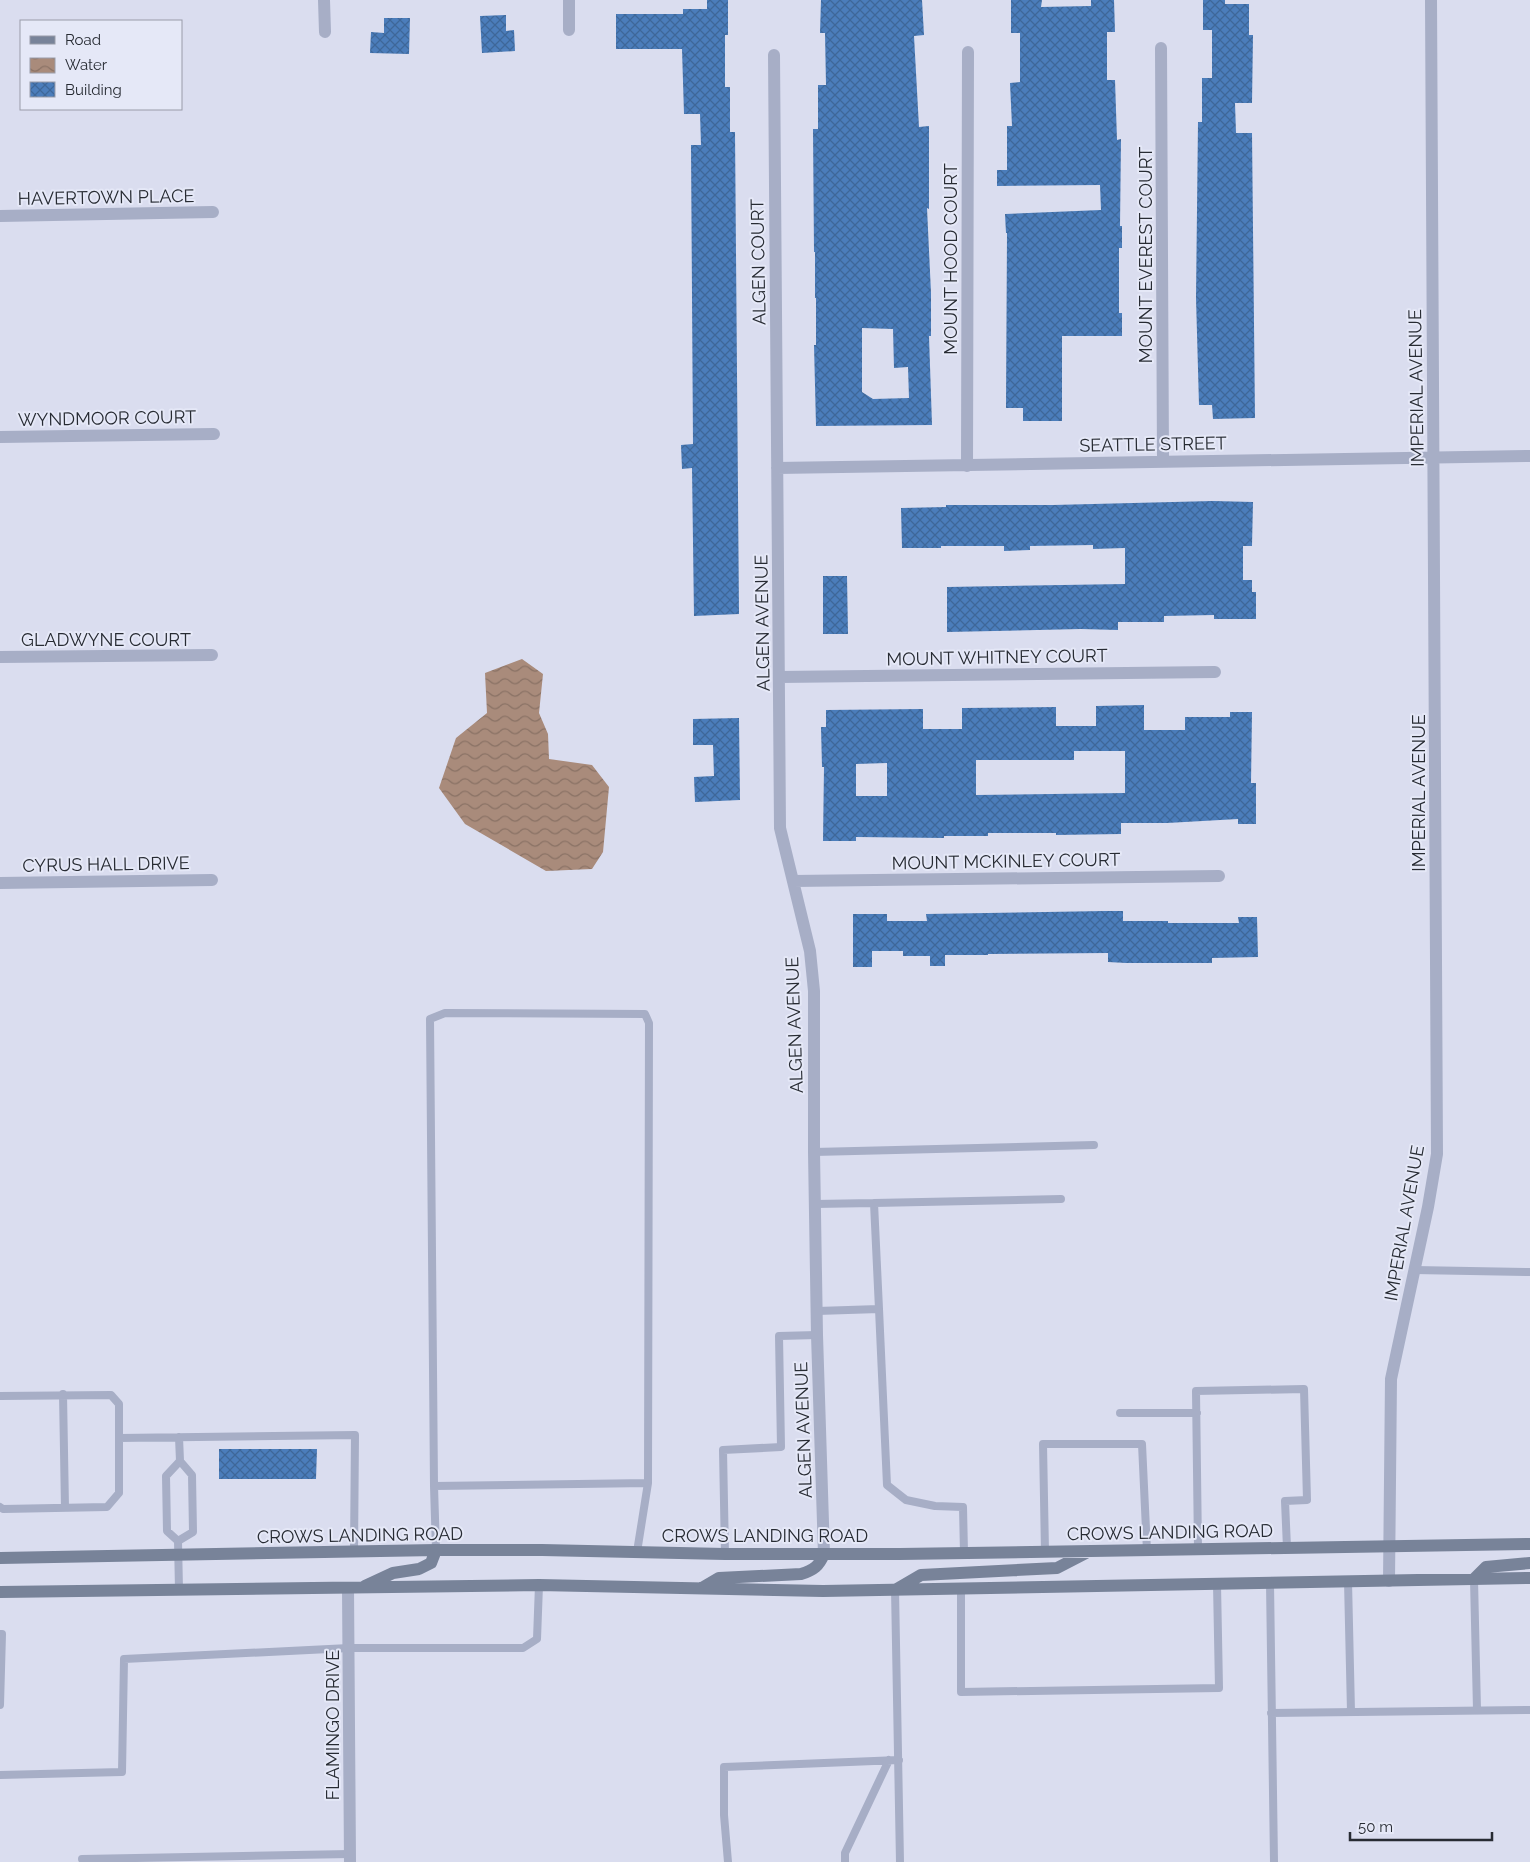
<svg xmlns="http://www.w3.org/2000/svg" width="1530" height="1862" font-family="Raleway,sans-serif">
<defs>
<pattern id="water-waves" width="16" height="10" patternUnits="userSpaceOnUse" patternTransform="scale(1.25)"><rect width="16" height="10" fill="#a98b7b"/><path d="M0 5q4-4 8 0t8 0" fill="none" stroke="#8a7265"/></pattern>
<pattern id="building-cross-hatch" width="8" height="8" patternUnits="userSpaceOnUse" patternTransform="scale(1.25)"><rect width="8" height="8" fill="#4b7dbb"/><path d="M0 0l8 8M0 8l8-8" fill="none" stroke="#3e6799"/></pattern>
</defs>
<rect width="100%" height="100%" fill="#daddef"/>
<path fill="url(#water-waves)" d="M522,659l21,15 -4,39 9,21 1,25 43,6 17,22 -6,65 -11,17 -46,2 -81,-47 -26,-36 17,-50 31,-25 -2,-40z"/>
<path fill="url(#building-cross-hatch)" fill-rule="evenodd" d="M707,0h21v35h-3v52h5v45h5l4,482 -45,2 -2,-148 -10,1 -1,-24 12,-1 -2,-299h10l-1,-31h-16l-2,-65h-66v-35h67v-5h24z
M821,0h101l2,35 -10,1 5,91 10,-1v83l-2,-1 4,85v43h-2l3,89 -116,1 -2,-81h2v-47h-1v-46h-1l-1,-123h5v-44h8l-1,-52h-5zM862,328l31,1 1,39 14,-1 1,31 -36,1 -11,-7z
M1011,0h31l-1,7 50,-1v-6h23l1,32h-8v48h8l2,60 4,-1 -1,87h2v22h-3v65h3v23h-60v85h-39v-13h-17l1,-175h-1l-1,-19 96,-4 -1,-25 -103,1v-16h10v-44h5l-2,-43 10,-1v-49h-9z
M1203,0h22v4h24v31h4l-1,68h-17l1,30h16l3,285 -42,1 -1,-14h-13l-3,-107 2,-176h4v-44h10v-48h-9z
M506,15v16l8,-1 1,21 -33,2 -2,-37z
M384,18h26l-1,36 -39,-1 1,-21 13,1z
M1213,501l40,1 -1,44h-9v34h9v12h4v27h-42v-4l-50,1v6h-46v8l-37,-1 -134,3v-45l178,-3v-36l-32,1v-4l-63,1v4l-26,1v-5h-63v2h-39l-1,-40 45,-1v-2h107z
M823,576h24l1,58h-25z
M1144,705v25h41v-13h45v-5h22l-1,71h5v41h-18v-5l-71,4h-46v11l-65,1v-2h-68v3h-44v2l-88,-1v4h-33l1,-74h-2l-1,-40h5v-17l97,-1v20h39v-21l94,-1v19h40v-20zM1074,751h51v42l-149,2v-35h98zM887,763v33h-31v-32z
M739,718l1,82 -45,2 -1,-25 20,-1 -1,-31h-20v-26z
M1105,911h18v10h45v2h71l-1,-6h19l1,40 -46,1v5h-86l-18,-1v-9l-120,1v1h-43v11h-15v-10h-27v-5h-31v16h-19v-53h34v7h40l-1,-7z
M219,1449h98l-1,30h-97z"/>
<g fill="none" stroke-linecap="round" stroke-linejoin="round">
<path stroke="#a7aec6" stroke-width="8" d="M814,1152l280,-7
M874,1203l187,-4
M815,1204l59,-1 5,106
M1414,1270l116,2
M817,1311l62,-2 8,176 19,15 29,6 28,1 1,46
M63,1394l2,114
M0,1396l111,-1 8,9v89l-12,14 -104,2 -3,-2
M1120,1413h77
M119,1438l236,-3 -1,117
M434,1486l214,-3
M178,1541l15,-9 -1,-57 -12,-14 -1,-24
M1198,1549l-2,-158 108,-2 3,111 -22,1 2,47
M436,1550l-2,-64 -4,-467 15,-6 200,1 4,9 -1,460 -11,69
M1045,1552l-2,-108h99l5,107
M725,1554l-2,-104 58,-3 -2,-111 38,-1
M1474,1579l3,131
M1348,1581l3,131
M1270,1583l4,279
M961,1588v104l258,-4 -2,-104
M895,1589l5,273
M179,1590l-1,-49 -11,-10 -1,-55 14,-15
M0,1634h2l-2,71
M1271,1713l259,-3
M0,1775l122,-3 2,-113 225,-11h174l14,-9 2,-54
M82,1859l268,-5
M728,1862l-4,-47v-48l175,-7
M845,1862v-9l44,-93"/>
<path stroke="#a7aec6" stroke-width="12" d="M324,0l1,32
M569,0v30
M1161,48l2,413
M774,55l6,773 30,123 4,40v161l3,183 7,219
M0,216l213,-4
M0,437l214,-3
M967,466l1,-414
M777,468l753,-12
M0,657l212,-2
M780,677l435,-5
M793,881l426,-5
M0,883l212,-3
M1389,1581l2,-202 37,-172 9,-53 -6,-1154
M348,1588l2,274"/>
<path stroke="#788399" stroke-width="12" d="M0,1558l436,-8h106l183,4h175l630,-10
M1474,1579l12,-12 44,-4
M365,1586l28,-13 26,-4 12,-6 5,-13
M702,1588l17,-10 82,-4c13,-4 18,-8 23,-20
M897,1589l24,-14 136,-7 29,-15
M0,1592l539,-7 284,6 707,-13"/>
</g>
<g text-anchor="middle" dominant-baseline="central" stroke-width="4" stroke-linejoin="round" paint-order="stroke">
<g font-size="18" fill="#272b33" stroke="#e5e8f7">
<text transform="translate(106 197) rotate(-1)">HAVERTOWN PLACE</text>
<text transform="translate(1145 255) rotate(-90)">MOUNT EVEREST COURT</text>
<text transform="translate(950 259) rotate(-90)">MOUNT HOOD COURT</text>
<text transform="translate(758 262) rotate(-91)">ALGEN COURT</text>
<text transform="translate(1416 388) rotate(-91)">IMPERIAL AVENUE</text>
<text transform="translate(107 418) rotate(-1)">WYNDMOOR COURT</text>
<text transform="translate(1153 444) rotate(-1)">SEATTLE STREET</text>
<text transform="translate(762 623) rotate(-91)">ALGEN AVENUE</text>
<text x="106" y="639">GLADWYNE COURT</text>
<text transform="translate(997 657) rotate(-1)">MOUNT WHITNEY COURT</text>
<text transform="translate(1418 793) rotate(-90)">IMPERIAL AVENUE</text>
<text transform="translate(1006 861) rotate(-1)">MOUNT MCKINLEY COURT</text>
<text transform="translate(106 864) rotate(-1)">CYRUS HALL DRIVE</text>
<text transform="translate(794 1025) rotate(-92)">ALGEN AVENUE</text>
<text transform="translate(1404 1223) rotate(-80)">IMPERIAL AVENUE</text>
<text transform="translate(803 1430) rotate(-92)">ALGEN AVENUE</text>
<text transform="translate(1170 1532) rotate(-1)">CROWS LANDING ROAD</text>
<text transform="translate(360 1535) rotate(-1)">CROWS LANDING ROAD</text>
<text x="765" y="1535">CROWS LANDING ROAD</text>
<text transform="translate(332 1725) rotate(-90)">FLAMINGO DRIVE</text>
</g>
</g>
<rect x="20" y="20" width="162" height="90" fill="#e5e8f7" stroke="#999ca9"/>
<rect x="30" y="36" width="25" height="8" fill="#788399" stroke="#999ca9"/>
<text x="65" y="45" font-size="15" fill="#272b33">Road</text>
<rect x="30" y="58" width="25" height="15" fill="url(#water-waves)" stroke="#999ca9"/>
<text x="65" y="70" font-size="15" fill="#272b33">Water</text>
<rect x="30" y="82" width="25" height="15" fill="url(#building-cross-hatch)" stroke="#999ca9"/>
<text x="65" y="95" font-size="15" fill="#272b33">Building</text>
<path d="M1350 1832v8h142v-8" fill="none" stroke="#272b33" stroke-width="2.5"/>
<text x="1358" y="1832" font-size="15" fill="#272b33" stroke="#e5e8f7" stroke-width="4" paint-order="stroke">50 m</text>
</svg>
